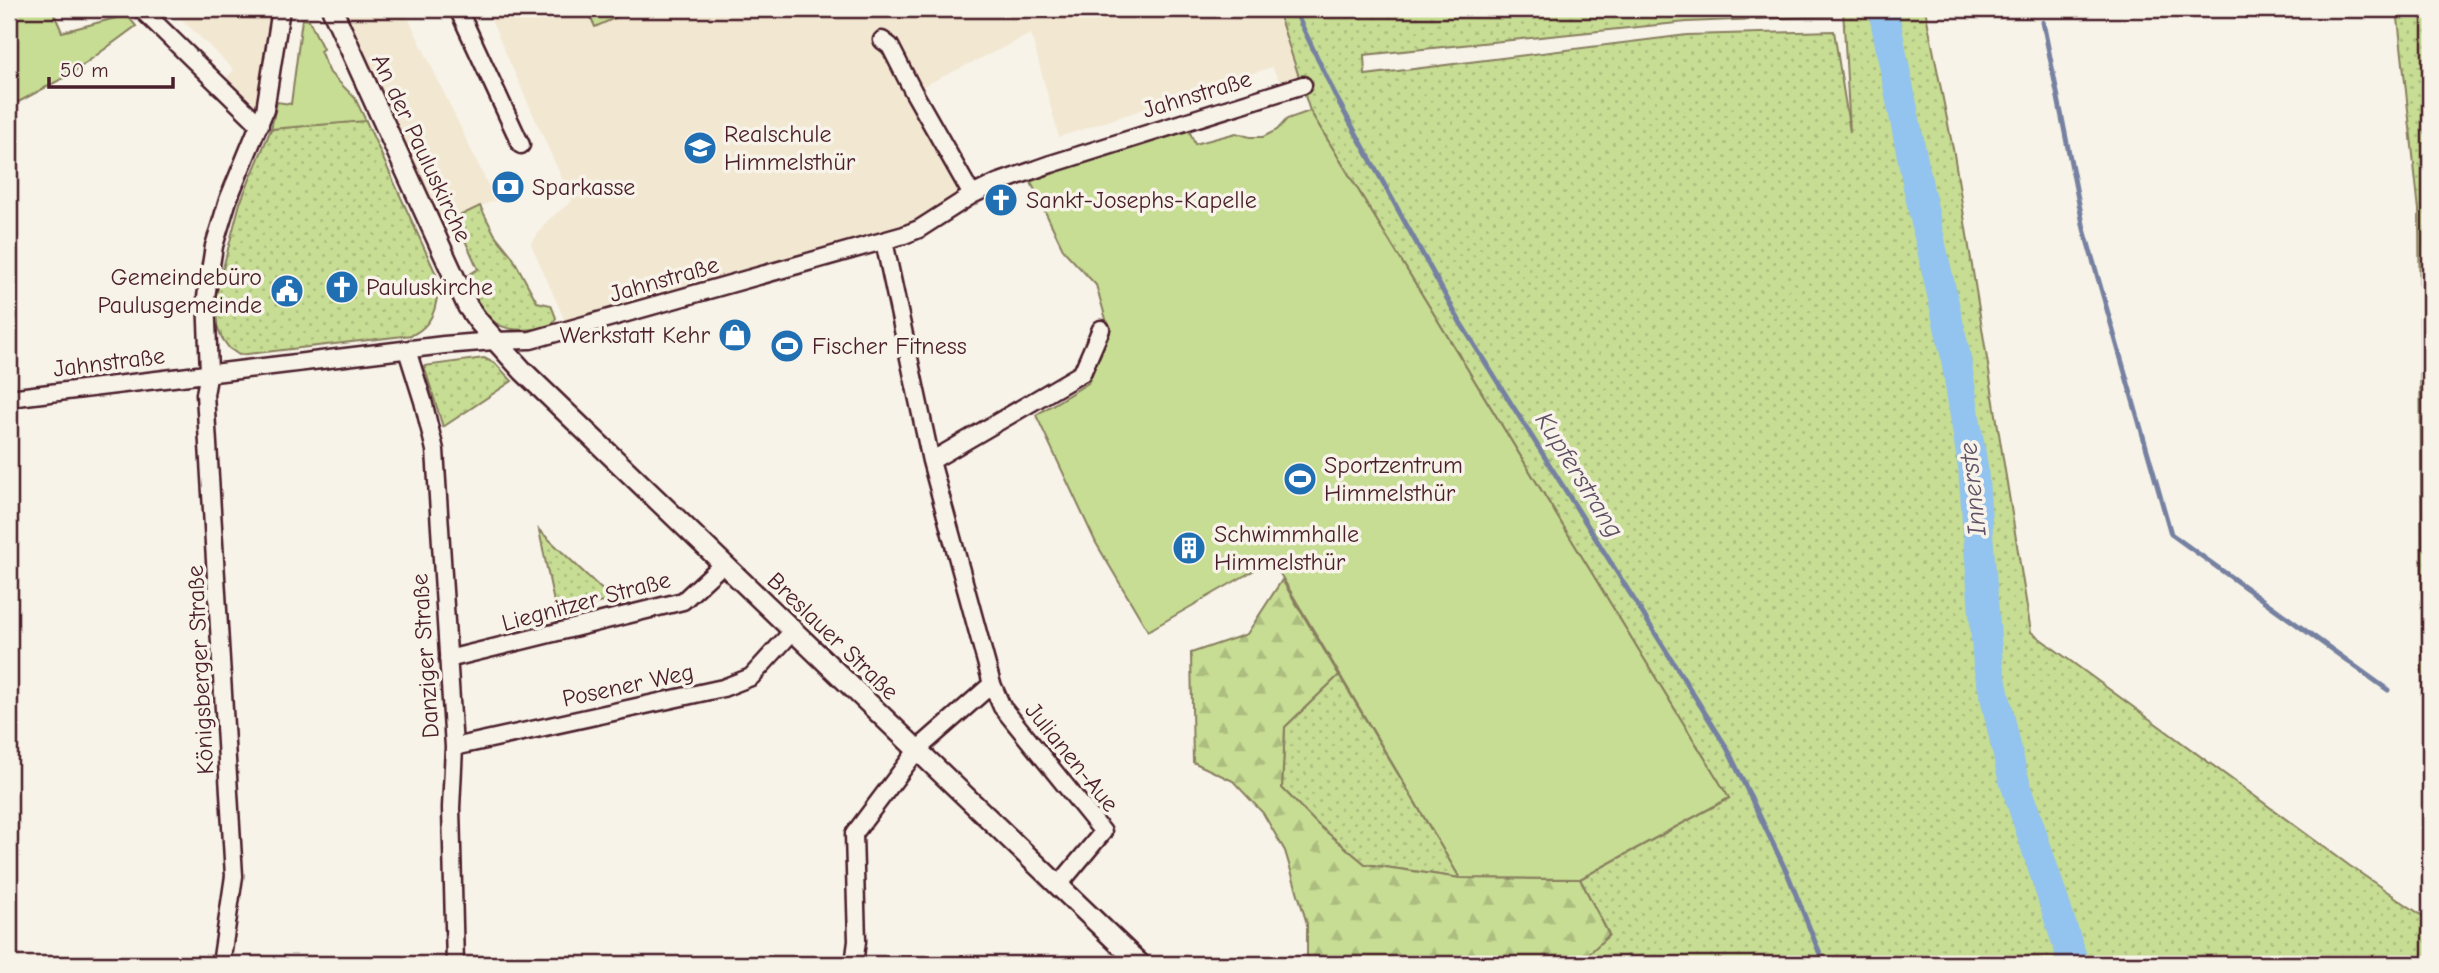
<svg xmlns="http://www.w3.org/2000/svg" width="2439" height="973" font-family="'Comic Neue',sans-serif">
<defs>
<pattern id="grass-dots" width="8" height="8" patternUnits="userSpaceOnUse" patternTransform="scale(1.75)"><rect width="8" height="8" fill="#c6dd93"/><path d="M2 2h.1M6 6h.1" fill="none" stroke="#acbd7f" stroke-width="1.8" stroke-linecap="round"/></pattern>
<pattern id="forest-firs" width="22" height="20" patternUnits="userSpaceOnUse" patternTransform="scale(1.75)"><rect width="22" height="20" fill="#c6dd93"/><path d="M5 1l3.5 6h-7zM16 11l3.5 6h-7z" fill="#acbd7f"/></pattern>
</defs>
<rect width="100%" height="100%" fill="#f7f3e8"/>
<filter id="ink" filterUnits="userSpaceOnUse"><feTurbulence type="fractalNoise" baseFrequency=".0143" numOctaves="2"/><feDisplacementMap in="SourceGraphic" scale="14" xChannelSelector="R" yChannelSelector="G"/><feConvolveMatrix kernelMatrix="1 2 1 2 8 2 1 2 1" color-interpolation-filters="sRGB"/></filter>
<g filter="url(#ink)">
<path fill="#f2e7d1" d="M171,9h100l-14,96 -32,-26 9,-9z
M334,9h70l91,191 -60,27z
M486,9h791l24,67 -20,8 -9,-17 -213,70 -28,-103 -118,57 59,104 -40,26 -363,109 -38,-86 16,-23 25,-20z"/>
<path fill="url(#grass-dots)" stroke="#887e5f" stroke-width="2" d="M1277,9h554l1,7 -145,6 -323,33 1,20 322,-40 147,-4 16,101 -7,-123h82l29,145 77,478 319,234 80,55v43h-852l31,-30 -29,-55 149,-81 -419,-687z
M2397,9h33v714l-7,-5 -4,-508z
M361,121h5l70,153c4,23 0,50 -24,61l-173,20 -10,-7 -7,-10 -8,-20 2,-23 24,-92 31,-74z
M480,206l15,29 17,21 25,46 14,3 5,13 -5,8c-50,12 -67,-3 -87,-48l14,-9 -23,-51z
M484,358l12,6 16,17 -69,46 -19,-61z
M539,530l74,70 -57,12z
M1339,675l121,203 -95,-14 -48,-40 -35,-36 3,-61z"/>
<path fill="url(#forest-firs)" stroke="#887e5f" stroke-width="2" d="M1282,580l57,95 -54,52 -3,61 35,36 48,40 95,14 120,1 29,56 -31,29h-271v-40l-22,-73 -22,-38 -30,-32 -40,-19 -2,-109 56,-19z"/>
<path fill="#c6dd93" stroke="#887e5f" stroke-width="2" d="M9,9h43l10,23 65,-17 9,11 -65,48 -62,33z
M587,9h48l-40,18z
M302,19l7,1 14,29 -3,2 10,22 25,25 11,23 -95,8 6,-27 14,2z
M1310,111l419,687 -149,81 -120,-1 -188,-318 -124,71 -52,-88 -60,-128 52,-32 22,-50 -14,-48 -32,-34 -36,-75 160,-48 7,16 41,-11 14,4h13l14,-7 10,-11z"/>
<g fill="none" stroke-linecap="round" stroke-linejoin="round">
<path stroke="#7681a1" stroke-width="5" d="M1294,9l42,88 124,225 267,426 61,127 36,89
M2043,22l41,207 87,305 217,156"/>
<path stroke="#93c3ef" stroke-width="30" d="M1883,9l36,182 36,162 18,114 15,198 24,108 62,191"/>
<defs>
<path id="minor" d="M141,9l119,116
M458,9l63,136
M882,40l8,6 23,45 59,104
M884,241l47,220 151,-88 19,-44
M407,350l16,51 12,49 19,297 -3,61 4,156
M9,398l435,-53 50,-4 37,-1 373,-105 15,-6 53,-34 25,-12 54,-19 252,-79
M931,461l61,223 10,23 101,125 -45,54
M448,659l235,-58 40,-37
M454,747l269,-59 28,-11 41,-45
M221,964l13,-88 -29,-482 4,-22 -3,-75 8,-51 14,-46 37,-90 16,-101
M854,964l3,-23 -3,-107 64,-85 74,-65"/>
<path id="tertiary" d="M332,9l136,298 11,15 44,49 617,593"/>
</defs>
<use href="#minor" stroke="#4a1f2b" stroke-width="21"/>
<use href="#tertiary" stroke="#4a1f2b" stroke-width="24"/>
<use href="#minor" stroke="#f7f3e8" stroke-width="16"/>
<use href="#tertiary" stroke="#f7f3e8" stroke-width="19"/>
</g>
</g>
<defs>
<symbol id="school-disc" viewBox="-11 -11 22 22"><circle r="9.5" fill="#1f6fb2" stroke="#f7f3e8"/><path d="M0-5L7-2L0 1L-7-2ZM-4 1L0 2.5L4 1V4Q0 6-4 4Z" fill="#fff"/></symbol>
<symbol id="bank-disc" viewBox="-11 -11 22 22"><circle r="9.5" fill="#1f6fb2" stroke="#f7f3e8"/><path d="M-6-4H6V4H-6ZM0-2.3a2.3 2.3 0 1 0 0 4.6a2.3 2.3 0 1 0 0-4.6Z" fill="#fff"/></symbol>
<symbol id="church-disc" viewBox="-11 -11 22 22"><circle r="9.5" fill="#1f6fb2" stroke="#f7f3e8"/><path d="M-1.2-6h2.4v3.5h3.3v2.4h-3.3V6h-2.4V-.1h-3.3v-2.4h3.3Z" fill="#fff"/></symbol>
<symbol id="civic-disc" viewBox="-11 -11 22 22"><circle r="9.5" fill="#1f6fb2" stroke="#f7f3e8"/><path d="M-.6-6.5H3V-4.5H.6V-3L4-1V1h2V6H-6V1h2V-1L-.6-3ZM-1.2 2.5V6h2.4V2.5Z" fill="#fff"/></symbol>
<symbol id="shop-disc" viewBox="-11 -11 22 22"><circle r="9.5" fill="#1f6fb2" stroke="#f7f3e8"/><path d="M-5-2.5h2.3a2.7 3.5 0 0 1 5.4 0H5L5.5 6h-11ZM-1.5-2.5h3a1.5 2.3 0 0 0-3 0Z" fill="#fff"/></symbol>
<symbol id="stadium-disc" viewBox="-11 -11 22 22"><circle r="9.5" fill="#1f6fb2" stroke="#f7f3e8"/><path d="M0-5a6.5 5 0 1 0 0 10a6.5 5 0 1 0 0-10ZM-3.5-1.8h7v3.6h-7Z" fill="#fff"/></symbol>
<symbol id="building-disc" viewBox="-11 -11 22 22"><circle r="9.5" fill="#1f6fb2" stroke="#f7f3e8"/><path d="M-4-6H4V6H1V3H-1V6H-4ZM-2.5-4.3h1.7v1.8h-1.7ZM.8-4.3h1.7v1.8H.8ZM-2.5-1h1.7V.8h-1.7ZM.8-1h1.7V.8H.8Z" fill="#fff"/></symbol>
</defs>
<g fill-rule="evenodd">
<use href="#school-disc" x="681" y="129" width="38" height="38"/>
<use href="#bank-disc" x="489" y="168" width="38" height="38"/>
<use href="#church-disc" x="982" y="181" width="38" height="38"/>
<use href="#church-disc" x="323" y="268" width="38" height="38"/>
<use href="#civic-disc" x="268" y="272" width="38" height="38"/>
<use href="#shop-disc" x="716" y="316" width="38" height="38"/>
<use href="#stadium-disc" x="768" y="327" width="38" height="38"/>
<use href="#stadium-disc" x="1281" y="460" width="38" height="38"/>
<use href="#building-disc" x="1170" y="529" width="38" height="38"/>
</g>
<g text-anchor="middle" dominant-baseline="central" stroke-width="7" stroke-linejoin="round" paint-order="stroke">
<g font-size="24" fill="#4a1f2b" stroke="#f7f3e8">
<text transform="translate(1197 94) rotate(-17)">Jahnstraße</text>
<text transform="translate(422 148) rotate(65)">An der Pauluskirche</text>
<text transform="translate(664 279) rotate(-16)">Jahnstraße</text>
<text transform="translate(109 362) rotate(-7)">Jahnstraße</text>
<text transform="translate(586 601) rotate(-15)">Liegnitzer Straße</text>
<text transform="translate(833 636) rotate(44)">Breslauer Straße</text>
<text transform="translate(425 656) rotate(-94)">Danziger Straße</text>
<text transform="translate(200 670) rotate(-93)">Königsberger Straße</text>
<text transform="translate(628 685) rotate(-12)">Posener Weg</text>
<text transform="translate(1072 757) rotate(51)">Julianen-Aue</text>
</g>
<g font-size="24" fill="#4a1f2b" stroke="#f7f3e8" text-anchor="start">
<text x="724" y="134">Realschule<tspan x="724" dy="28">Himmelsthür</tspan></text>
<text x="532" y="187">Sparkasse</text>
<text x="1026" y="200">Sankt-Josephs-Kapelle</text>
<text x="262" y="277" text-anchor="end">Gemeindebüro<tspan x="262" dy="28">Paulusgemeinde</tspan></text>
<text x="366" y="287">Pauluskirche</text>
<text x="710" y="335" text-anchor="end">Werkstatt Kehr</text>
<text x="812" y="346">Fischer Fitness</text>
<text x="1324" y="465">Sportzentrum<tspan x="1324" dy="28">Himmelsthür</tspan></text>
<text x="1214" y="534">Schwimmhalle<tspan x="1214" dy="28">Himmelsthür</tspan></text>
</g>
<g font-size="26" font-style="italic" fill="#605066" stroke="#f7f3e8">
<text transform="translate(1579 475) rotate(58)">Kupferstrang</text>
<text transform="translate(1973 489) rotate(-96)">Innerste</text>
</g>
</g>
<rect width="2439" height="973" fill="none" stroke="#f7f3e8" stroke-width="35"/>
<rect x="18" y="18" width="2404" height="938" fill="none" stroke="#4a1f2b" stroke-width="2.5" filter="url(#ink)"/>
<path d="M49 77v10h124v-10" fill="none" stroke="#4a1f2b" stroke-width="3.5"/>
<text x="60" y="77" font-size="21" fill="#4a1f2b" stroke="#f7f3e8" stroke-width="5" paint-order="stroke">50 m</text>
</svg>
